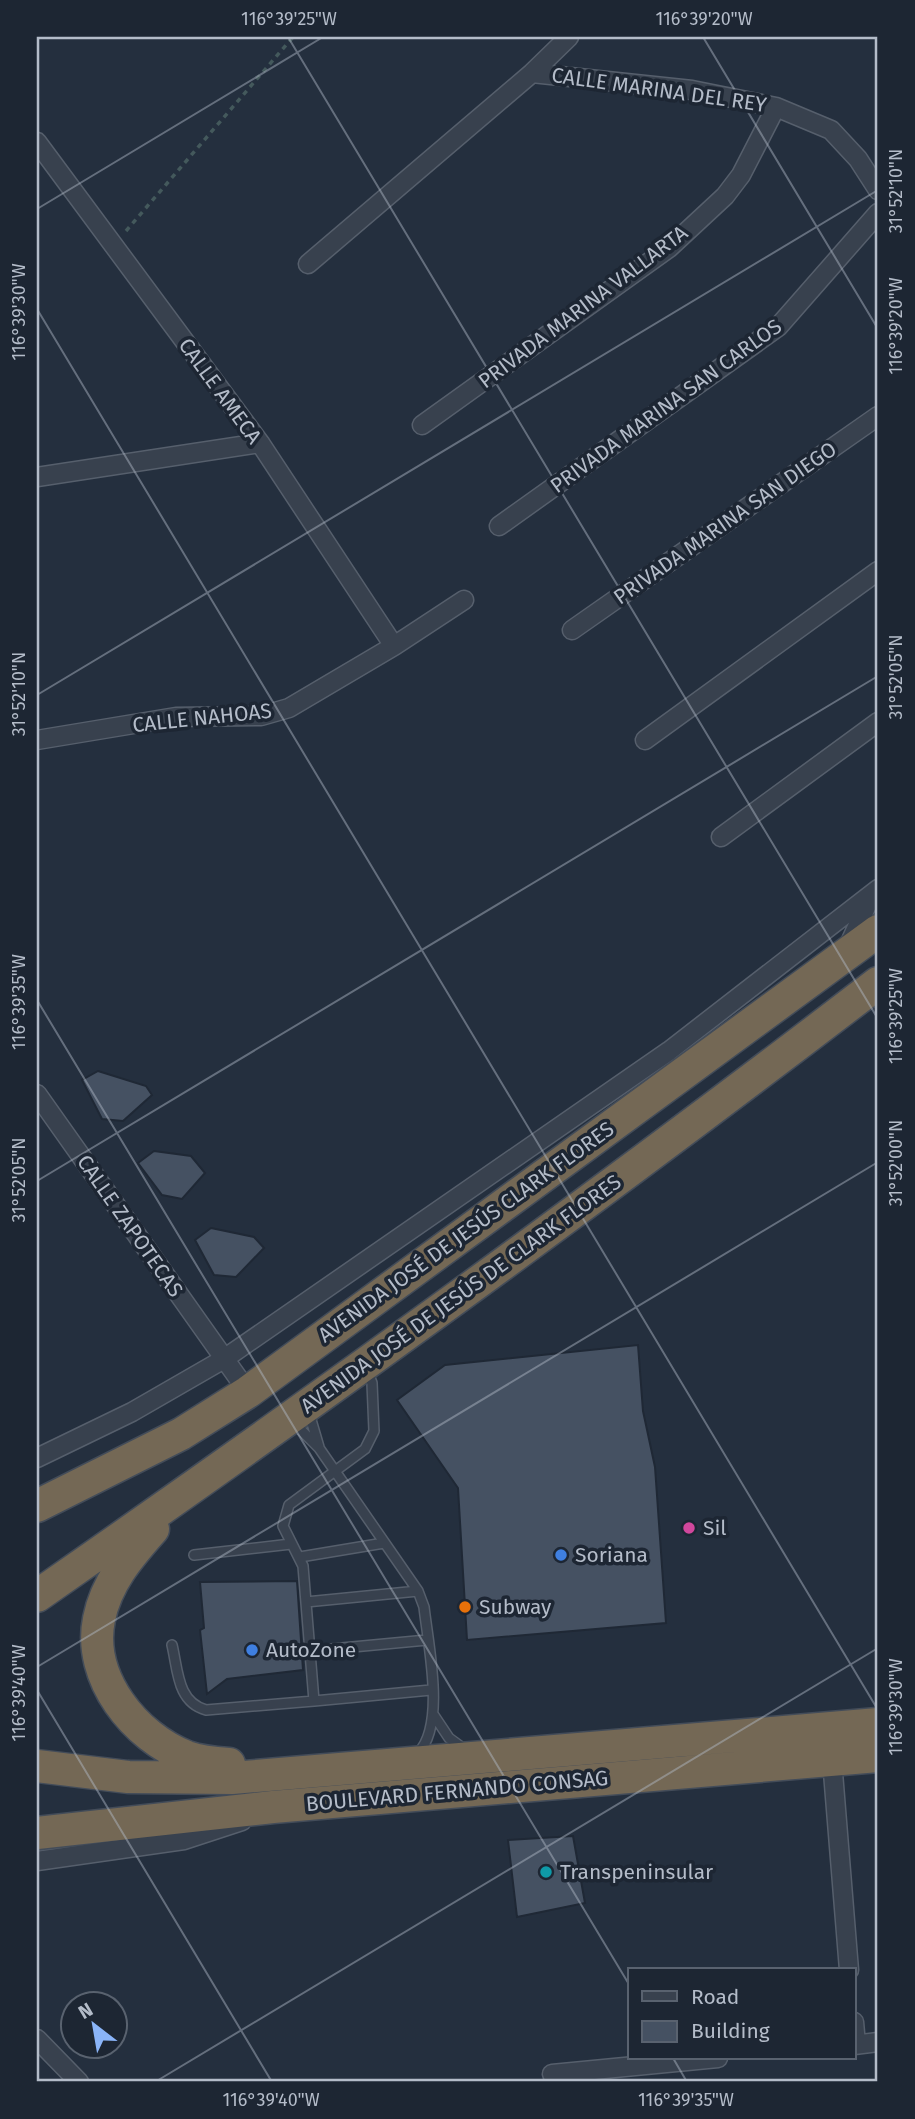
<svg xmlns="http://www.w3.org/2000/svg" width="915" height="2119" font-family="'Fira Sans',sans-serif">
<rect width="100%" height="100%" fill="#242f3e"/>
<path fill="#455162" stroke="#1f2835" stroke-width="2" d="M98,1071l48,15 6,9 -29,26 -21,-2 -20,-39z
M154,1151l37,5 14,17 -23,26 -20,-4 -24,-32z
M211,1228l43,9 10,11 -28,29 -22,-2 -19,-35z
M638,1345l5,66 12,56 11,156 -199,17 -9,-152 -61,-88 48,-35z
M297,1581l6,89 -76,9 -20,15 -7,-64 4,-2 -4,-46z
M573,1836l12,67 -68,14 -9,-77z"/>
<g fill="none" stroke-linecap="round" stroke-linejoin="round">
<defs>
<path id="lane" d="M367,1370l5,13 2,48 -9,18 -76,56 -6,21 20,40 11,135 117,-11
M309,1413l10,34
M293,1422l26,26 99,143 6,16c4,37 22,118 -6,146
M194,1555l97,-11
M300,1557l84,-14
M306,1602l112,-11
M172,1645c6,25 5,57 34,65l108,-9
M310,1651l117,-11
M433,1714l16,24 15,11"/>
<path id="street" d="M532,73l160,17 84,17 55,23 27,29 20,31
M37,142l223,301 134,203
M308,264l224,-191 37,-36
M422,425l247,-177 56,-52 16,-21 35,-68
M37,477l223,-34
M499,526l279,-199 100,-114
M572,630l306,-214
M37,740l139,-23 85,-1 28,-8 105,-62 70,-46
M645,740l233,-169
M721,837l157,-115
M848,947l23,-51
M37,1094l211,298
M37,1458l95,-46 92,-53 445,-308 209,-162
M832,1760l17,210
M37,1861l147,-21 58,-19
M854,2022l2,22
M37,2039l42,43
M854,2045l24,-3
M552,2074l166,-16"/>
<path id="highway" d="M37,1506l144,-72 67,-42 630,-461
M153,1529c-24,27 -47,54 -54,90 -12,59 36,118 88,138 14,5 28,6 42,7
M37,1596c285,-198 566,-402 841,-613
M37,1766l91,11 104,1 646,-54
M37,1833l236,-26 605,-51"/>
</defs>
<use href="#lane" stroke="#565f6c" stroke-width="12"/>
<use href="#street" stroke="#565f6c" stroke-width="21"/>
<use href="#highway" stroke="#434c59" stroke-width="35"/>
<path stroke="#44595c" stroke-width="3.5" stroke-dasharray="5 5" stroke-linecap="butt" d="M126,231l167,-194"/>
<use href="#lane" stroke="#38414e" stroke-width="9"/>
<use href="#street" stroke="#38414e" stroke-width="18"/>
<use href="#highway" stroke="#746855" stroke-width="32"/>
</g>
<path fill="none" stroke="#b4bcc9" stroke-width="2" stroke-opacity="0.45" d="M288,37l590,982M703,37l175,292M37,209l286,-172M37,309l841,1401M37,695l841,-505M37,1000l593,986M37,1181l841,-505M37,1667l841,-505M37,1690l235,392M673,2058l14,24M155,2082l723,-434"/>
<circle fill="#d1479c" stroke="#1d2633" stroke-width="2.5" cx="689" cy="1528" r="7"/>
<g fill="#3f7fe0" stroke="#1d2633" stroke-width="2.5">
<circle cx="561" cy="1555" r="7"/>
<circle cx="252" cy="1650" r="7"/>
</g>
<circle fill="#e8710a" stroke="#1d2633" stroke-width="2.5" cx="465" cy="1607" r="7"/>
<circle fill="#0f9aa8" stroke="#1d2633" stroke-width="2.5" cx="546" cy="1872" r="7"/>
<g text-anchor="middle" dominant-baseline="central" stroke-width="7" stroke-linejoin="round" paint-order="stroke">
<g font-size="21" fill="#b4bcc9" stroke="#1d2633">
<text transform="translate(659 90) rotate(8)">CALLE MARINA DEL REY</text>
<text transform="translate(583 307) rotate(-37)">PRIVADA MARINA VALLARTA</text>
<text transform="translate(220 391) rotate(54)">CALLE AMECA</text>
<text transform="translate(666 406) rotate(-36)">PRIVADA MARINA SAN CARLOS</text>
<text transform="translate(725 523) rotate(-35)">PRIVADA MARINA SAN DIEGO</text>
<text transform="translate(202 718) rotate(-6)">CALLE NAHOAS</text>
<text transform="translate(130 1226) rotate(55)">CALLE ZAPOTECAS</text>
<text transform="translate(466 1232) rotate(-36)">AVENIDA JOSÉ DE JESÚS CLARK FLORES</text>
<text transform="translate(461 1294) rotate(-36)">AVENIDA JOSÉ DE JESÚS DE CLARK FLORES</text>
<text transform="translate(457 1791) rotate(-5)">BOULEVARD FERNANDO CONSAG</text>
</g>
<g font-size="21" fill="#b4bcc9" stroke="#1d2633" text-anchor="start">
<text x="703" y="1528">Sil</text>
<text x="575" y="1555">Soriana</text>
<text x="479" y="1607">Subway</text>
<text x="266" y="1650">AutoZone</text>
<text x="560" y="1872">Transpeninsular</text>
</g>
</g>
<rect width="915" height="2119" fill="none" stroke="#1d2633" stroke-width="77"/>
<rect x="628" y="1968" width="228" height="91" fill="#1d2633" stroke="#59626f" stroke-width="2"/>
<rect x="642" y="1991" width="35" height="10" fill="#38414e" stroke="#59626f" stroke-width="2"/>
<text x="691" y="2004" font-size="21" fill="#b4bcc9">Road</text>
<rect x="642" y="2021" width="35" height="21" fill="#455162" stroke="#59626f" stroke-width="2"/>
<text x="691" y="2038" font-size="21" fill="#b4bcc9">Building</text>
<g transform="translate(94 2025) rotate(329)"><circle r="33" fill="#1d2633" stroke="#59626f" stroke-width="2"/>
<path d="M0-5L12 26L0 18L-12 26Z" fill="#8ab4f8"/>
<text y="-10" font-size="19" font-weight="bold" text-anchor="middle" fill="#b4bcc9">N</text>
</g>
<rect x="38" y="38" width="838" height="2042" fill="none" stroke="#b4bcc9" stroke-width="2.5"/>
<g font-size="18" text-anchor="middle" fill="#b4bcc9">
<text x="289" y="25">116°39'25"W</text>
<text x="704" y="25">116°39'20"W</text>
<text transform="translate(896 191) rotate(-90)" y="6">31°52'10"N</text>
<text transform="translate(19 312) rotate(-90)" y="6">116°39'30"W</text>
<text transform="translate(896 326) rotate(-90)" y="6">116°39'20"W</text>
<text transform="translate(896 677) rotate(-90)" y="6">31°52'05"N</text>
<text transform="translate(19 694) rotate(-90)" y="6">31°52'10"N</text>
<text transform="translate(19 1002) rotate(-90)" y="6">116°39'35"W</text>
<text transform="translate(896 1016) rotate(-90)" y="6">116°39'25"W</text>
<text transform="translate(896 1163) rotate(-90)" y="6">31°52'00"N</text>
<text transform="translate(19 1180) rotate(-90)" y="6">31°52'05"N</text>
<text transform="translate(19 1693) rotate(-90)" y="6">116°39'40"W</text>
<text transform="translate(896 1707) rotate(-90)" y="6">116°39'30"W</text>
<text x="271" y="2106">116°39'40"W</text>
<text x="686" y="2106">116°39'35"W</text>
</g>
</svg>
